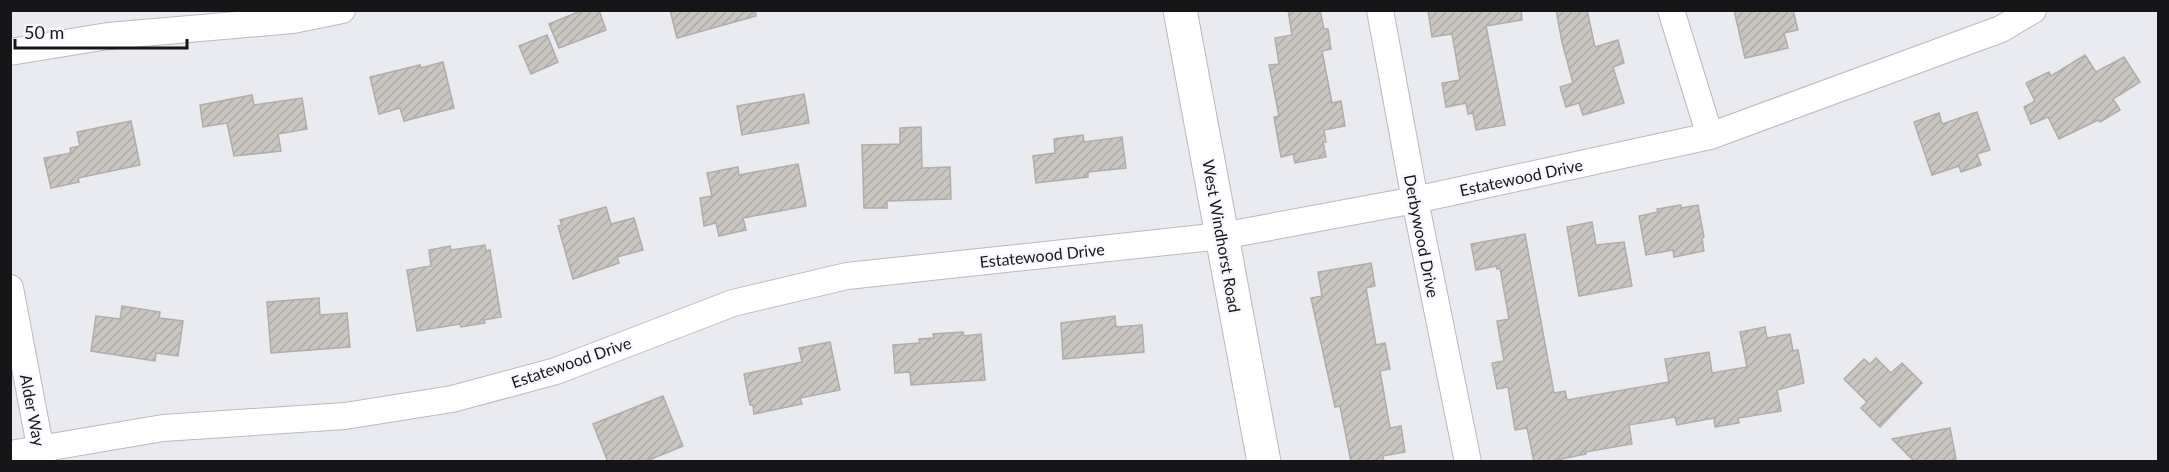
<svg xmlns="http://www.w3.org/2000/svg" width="2169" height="472" font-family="Lato,sans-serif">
<defs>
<pattern id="building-hatch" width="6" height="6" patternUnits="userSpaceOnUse" patternTransform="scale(1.5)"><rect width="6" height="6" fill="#cac7c2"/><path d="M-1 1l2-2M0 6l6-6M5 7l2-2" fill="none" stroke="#adaaa6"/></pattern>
</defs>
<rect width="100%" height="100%" fill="#eaebf1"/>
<path fill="url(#building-hatch)" stroke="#b0ada8" stroke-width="1.5" d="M583,10h16l7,20 -47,18 -10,-24z
M670,10h85l1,6 -79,22z
M1288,10h32l4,19h4l3,20 -9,2 10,52 9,-2 4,25 -21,4 2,12h-3l3,15 -31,6 -2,-9 -12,3 -7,-40 5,-1 -10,-51 10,-1 -4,-26 17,-3z
M1428,10h93l1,10 -36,6 19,99 -29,5 -3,-17 -5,1 -2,-11 -20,4 -4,-24 18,-3 -8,-46 -20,3z
M1556,10h31l8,37 23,-7 6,23 -11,4 11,36 -41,12 -4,-12 -13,4 -6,-20 13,-4 -11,-41z
M1734,10h59l5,20 -14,3 4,15 -43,10z
M547,35l11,27 -27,12 -12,-28z
M2085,55l11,17 28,-15 16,25 -27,17 7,11 -20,12 -2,-2 -39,19 -11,-22 -17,7 -7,-17 11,-6 -9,-18 23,-11 2,4z
M443,62l11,46 -50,13 -4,-13 -21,6 -9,-37 50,-12 1,3z
M804,94l5,29 -67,12 -5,-29z
M252,95l2,10 48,-7 5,31 -29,5 3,17 -47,5 -7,-33 -24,4 -3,-22z
M1977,112l13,38 -13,4 4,11 -20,7 -2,-6 -27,9 -18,-53 25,-9 3,11z
M131,121l9,44 -62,13 1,4 -28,6 -7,-30 27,-5 -1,-5 10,-2 -3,-14z
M921,127l1,41 28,-1 1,32 -64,2v7h-23l-2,-63 38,-1v-16z
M1083,135l1,7 38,-5 4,31 -38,4v5l-52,6 -3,-27 22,-3 -1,-14z
M798,164l8,42 -63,12 3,12 -27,6 -3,-13 -12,3 -4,-28 12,-2 -5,-23 31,-6 1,8z
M1681,205v3l17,-3 6,32 -2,1 2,13 -30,6 -1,-7 -27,5 -7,-39 19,-4 -1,-3z
M606,207l5,17 23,-6 9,32 -26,7 2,6 -46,16 -15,-53 4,-1 -2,-5z
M1592,222l4,23 28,-3 8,44 -53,10 -12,-69z
M1525,234l29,159 11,-2 2,9 102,-18 -4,-23 44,-7 3,21 35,-6 -7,-35 25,-5 2,11 23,-4 3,17 5,-1 6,33 -27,7 4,21 -43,7 1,5 -24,4 -1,-9 -37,7 -2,-8 -46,8 3,19 -47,8 1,2 -40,8h-12l-7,-34 -12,2 -7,-43 -11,2 -5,-26 12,-2 -7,-40 12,-2 -9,-51 -3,1 -1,-3 -20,4 -5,-26z
M485,245l1,6 4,-1 11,67 -17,3 1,3 -24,4 -1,-3 -43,7 -10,-61 24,-4 -2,-16 21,-4 1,4z
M1371,263l4,23 -9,2 10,57 9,-2 5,26 -10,2 10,57 11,-2 4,26 -22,4 1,6h-33l-11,-56 -5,1 -24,-109 11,-2 -4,-24z
M319,298l1,17 27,-2 3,34 -79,6 -4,-51z
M122,306l38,6 -1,6 24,3 -5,35 -22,-3 -1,8 -64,-10 5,-35 24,3z
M1115,316l1,11 26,-2 2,27 -81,7 -2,-36z
M963,332l1,4 17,-2 4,46 -74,5 -1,-13 -15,1 -2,-28 27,-2 -1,-4 15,-1 -1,-4z
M830,342l10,48 -40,8 2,6 -48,10 -1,-9h-3l-6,-31 58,-12 -3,-14z
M1876,358l15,15 11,-10 20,20 -42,44 -19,-19 6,-6 -23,-23 20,-20 6,5z
M663,396l20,50 -39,16h-36l-15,-38z
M1950,428l6,31 -16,3h-25l-23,-23z"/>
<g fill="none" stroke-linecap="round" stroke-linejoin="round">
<defs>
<path id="street" d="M1380,10l35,190 53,262
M1671,10l39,126
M10,52l98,-16 185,-16 49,-10
M10,288l33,174
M10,454l153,-26 182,-12 107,-17 104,-28 177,-68 114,-27 375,-40 193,-36 295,-64 291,-107 32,-19"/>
<path id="secondary" d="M1180,10l84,452"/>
</defs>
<use href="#street" stroke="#b9babf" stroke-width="28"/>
<use href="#secondary" stroke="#b9babf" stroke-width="35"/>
<use href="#street" stroke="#fff" stroke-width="26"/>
<use href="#secondary" stroke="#fff" stroke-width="33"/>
</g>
<g text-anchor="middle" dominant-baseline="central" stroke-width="5" stroke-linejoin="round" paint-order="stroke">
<g font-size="16" fill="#161618" stroke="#f8f9fe">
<text transform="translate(1521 177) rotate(-12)">Estatewood Drive</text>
<text transform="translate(1222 236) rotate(80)">West Windhorst Road</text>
<text transform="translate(1422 236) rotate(79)">Derbywood Drive</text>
<text transform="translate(1042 255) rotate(-6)">Estatewood Drive</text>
<text transform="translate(571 362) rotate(-19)">Estatewood Drive</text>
<text transform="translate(33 410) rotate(79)">Alder Way</text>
</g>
</g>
<rect width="2169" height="472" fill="none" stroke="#161618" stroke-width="24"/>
<path d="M15 39v9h172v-9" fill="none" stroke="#161618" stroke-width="3"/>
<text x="24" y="39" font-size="18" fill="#161618" stroke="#f8f9fe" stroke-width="4.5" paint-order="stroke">50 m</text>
</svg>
